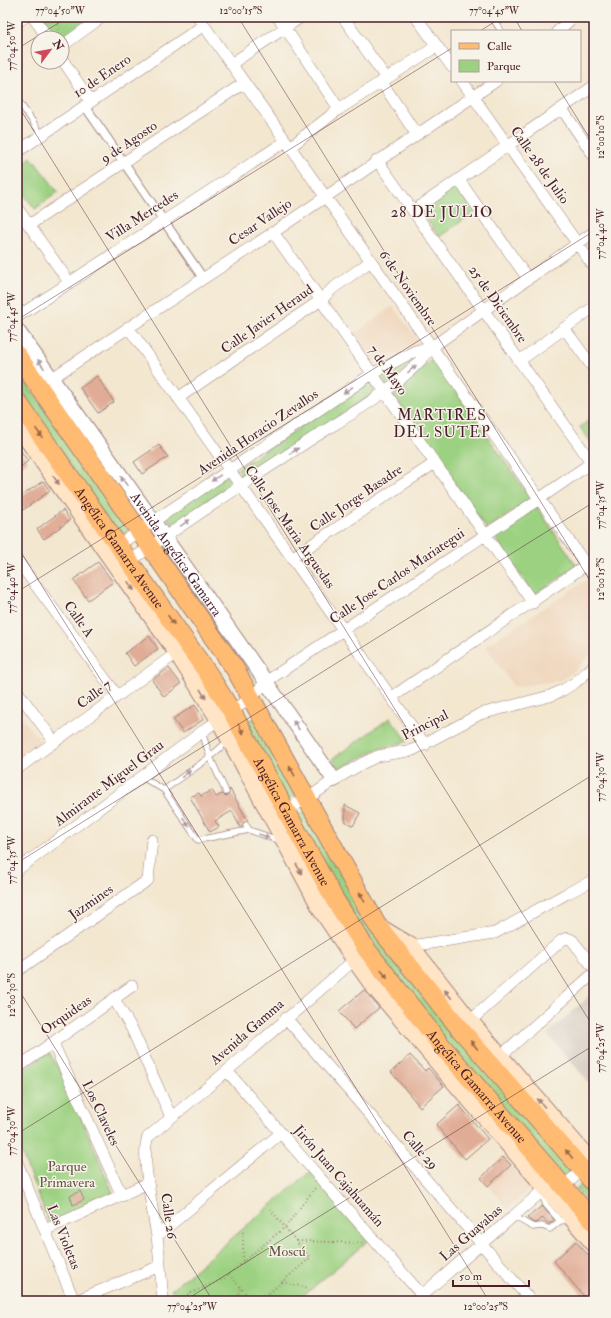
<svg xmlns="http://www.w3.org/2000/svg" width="611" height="1318" font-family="'IM FELL Double Pica',serif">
<rect width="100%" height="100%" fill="#f7f3e8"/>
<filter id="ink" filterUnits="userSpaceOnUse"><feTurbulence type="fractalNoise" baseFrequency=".025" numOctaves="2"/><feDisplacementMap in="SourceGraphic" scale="8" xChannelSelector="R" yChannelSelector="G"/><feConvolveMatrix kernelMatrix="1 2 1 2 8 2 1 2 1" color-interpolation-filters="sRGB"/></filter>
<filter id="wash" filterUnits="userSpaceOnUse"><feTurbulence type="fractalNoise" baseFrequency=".012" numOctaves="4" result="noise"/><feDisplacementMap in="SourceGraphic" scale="16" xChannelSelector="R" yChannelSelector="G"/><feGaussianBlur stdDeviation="0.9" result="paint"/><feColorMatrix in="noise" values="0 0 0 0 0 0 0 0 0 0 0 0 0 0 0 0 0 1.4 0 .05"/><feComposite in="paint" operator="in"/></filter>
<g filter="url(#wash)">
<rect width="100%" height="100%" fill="#f3e7d0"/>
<path fill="#f0d6bc" d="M393,306l25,34 -1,4 -44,23 -20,-32z
M586,580l8,12v59l-20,20 -12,9 -48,7 -28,-41z
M17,711l24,31 -24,18z
M511,1165l20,23 -23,20 -20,-22z"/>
<path fill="#cec2b9" d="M594,992v96l-47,-54z"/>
<path fill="#9cd181" stroke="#737856" d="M40,17h42l5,7 -25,18v-4h-9z
M31,157l27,35 -23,17 -18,-24v-17z
M457,185l19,26 -37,26 -18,-26z
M433,358l98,141 -44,30 -94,-134z
M408,359h5l-2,5 -27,24 -7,-12z
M17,369l112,163 -10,4 -102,-144z
M366,384h5l3,5 -1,5 -128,84 -4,-2 -3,-8z
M594,416v28l-1,1 -13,-18z
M226,476l7,7 -1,4 -57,37 -4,-1 -3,-4 1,-5z
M537,507l40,59 -43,29 -39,-58z
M254,718l42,77 -11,6 -42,-77z
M390,718l18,23 -35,10 -34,18 -7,-10z
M306,810l64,111 204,246 -10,12 -149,-172 -45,-63 -74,-127z
M49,1052l16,27 48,114 -64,30 -32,-81v-68z
M310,1172l59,68 -72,61h-117l-9,-11z
M585,1182l9,10v18l-18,-21z"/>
<g id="blocks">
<path fill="#e0ac95" d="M97,376l17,26 -16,11 -18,-25z
M159,445l9,12 -26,17 -8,-12z
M17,446l11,15 -11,9z
M43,481l7,10 -27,19 -6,-11z
M63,510l7,10 -26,19 -7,-10z
M98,562l15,20 -25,18 -15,-20z
M149,636l9,13 -24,17 -9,-13z
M169,668l12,16 -17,13 -12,-17z
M195,705l9,14 -21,14 -10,-14z
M230,789l18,32 -4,1 -2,5h-2l-8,-16 -17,10 4,6 -9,5 -20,-35 9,-4 2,3 11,-6 4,7 6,-3 5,2z
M345,805l15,8 -7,13 -8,-5z
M364,990l15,18 -25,21 -15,-18z
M410,1055l15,16 3,-3 16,18 -24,21 -29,-35z
M459,1105l29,34 -23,20 -29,-34z
M503,1157l8,8 -23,21 -7,-8z
M80,1191l4,9 -11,5 -3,-9z
M542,1206l12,14 -5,4 -7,-6 -4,4 -4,1 -7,-5z
M576,1241l18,21v39h-6l-34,-40z"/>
</g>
</g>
<g filter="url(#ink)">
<use href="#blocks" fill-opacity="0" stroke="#9e837e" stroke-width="1"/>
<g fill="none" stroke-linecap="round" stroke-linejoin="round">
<defs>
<path id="service" d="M492,17l9,14
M17,99l25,36
M142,777l22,13 46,-33 -8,-25
M164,790l34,50 51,-10
M226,792l-16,-35 19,-17
M246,825l3,5 32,11
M541,1192l5,13 14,16
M513,1216l20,11 9,-1 8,3 10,-8 10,-1"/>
<path id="pedestrian" d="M85,106l118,172"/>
<path id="minor" d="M33,17l15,21
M198,17l396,559
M278,17l61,92
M343,17l43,61
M416,17l36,50
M17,22l8,-5
M558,31l15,-14
M62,46l40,-29
M62,59l29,43
M231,64l70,-47
M381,81l35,53
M462,81l132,186
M562,109l32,47
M290,147l49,-38 98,-63
M17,152l187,-127
M377,160l217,306
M459,180l69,99
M17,208l52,74
M413,211l181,-125
M29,225l215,-142
M273,232l260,371
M17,317l269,-176
M128,327l297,418
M564,328l30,41
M519,361l75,-54
M46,382l225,-148 225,-153
M178,398l143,-98 11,-11 39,-28
M114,548l258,-174 43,-23 17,-4
M293,557l142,-94
M17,560l100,135
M126,564c59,-42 120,-82 181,-122 43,-28 93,-54 125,-95l162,-115
M17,691l37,50
M392,697l194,-132
M17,769l165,-120
M281,812l26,-13 27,-19 29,-17 15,-7 35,-6 67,-36 70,-18 13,-6 13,-8 18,-16
M17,870l190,-142 45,-31 15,-16 272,-182 55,-38
M411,946l84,-13 71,-39 28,-14
M17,971l131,-91 4,-40
M114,999l18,30 39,88
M286,1018l245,283
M470,1021l92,-81 5,-2 5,2 22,28
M53,1043l69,153
M496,1060l98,-87
M17,1068l115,-82
M227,1071l200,230
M17,1162l57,139
M45,1230l103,-47
M157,1236l124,-103
M75,1301l85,-35
M163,1301c-2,-21 -3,-43 -6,-64 -3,-22 -17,-83 -9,-100l79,-66 133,-116
M415,1301l131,-113c21,1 25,-9 40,-22"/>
<g id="tertiary">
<path id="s1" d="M17,330c107,149 213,299 317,450"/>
</g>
<path id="secondary" d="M17,425l160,228 42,67 103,191 32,48 20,28 75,89 145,168
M383,929l28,17 59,75 124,144"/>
<g id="primary">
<path d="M17,355l218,314 142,256 83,104 134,154"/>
<path id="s2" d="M17,401l192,274 23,37 103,188 32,50 74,95 153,177"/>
</g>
</defs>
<use href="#service" stroke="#9e837e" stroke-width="7"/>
<use href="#pedestrian" stroke="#9e837e" stroke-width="10"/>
<use href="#minor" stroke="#9e837e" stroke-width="12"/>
<use href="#tertiary" stroke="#9e837e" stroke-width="16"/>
<use href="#secondary" stroke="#9e837e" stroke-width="18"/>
<use href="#primary" stroke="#9e837e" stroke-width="20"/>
<path stroke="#9e837e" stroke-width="2" stroke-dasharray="1 3" stroke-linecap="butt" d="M61,17l18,5
M58,34l1,-17
M243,1232v30
M297,1241l67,2
M229,1274l23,27
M282,1282l27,6
M180,1298l43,-19 62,-52 30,-39
M236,1301l5,-14
M260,1301l50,-43 -40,-49"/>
<use href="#service" stroke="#fff" stroke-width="5.5"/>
<use href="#pedestrian" stroke="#fff" stroke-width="8"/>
<use href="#minor" stroke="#fff" stroke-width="11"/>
<use href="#tertiary" stroke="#fff" stroke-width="14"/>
<use href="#secondary" stroke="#ffe4c6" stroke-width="16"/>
<use href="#primary" stroke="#ffbb71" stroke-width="18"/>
</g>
<defs><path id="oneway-solid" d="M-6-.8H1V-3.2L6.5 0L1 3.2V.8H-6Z"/></defs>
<g fill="#ae9aa0">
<use href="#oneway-solid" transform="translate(41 364) rotate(-126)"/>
<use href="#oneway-solid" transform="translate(412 369) rotate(-40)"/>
<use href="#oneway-solid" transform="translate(348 390) rotate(146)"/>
<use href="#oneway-solid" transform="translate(294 451) rotate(-33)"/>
<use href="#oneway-solid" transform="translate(216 478) rotate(146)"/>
<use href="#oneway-solid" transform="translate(124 481) rotate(-125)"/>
<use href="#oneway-solid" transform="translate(185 523) rotate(-34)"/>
<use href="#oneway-solid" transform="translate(296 725) rotate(-124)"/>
<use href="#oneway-solid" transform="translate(186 774) rotate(-36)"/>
<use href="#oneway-solid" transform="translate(186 822) rotate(56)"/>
<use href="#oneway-solid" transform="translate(264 836) rotate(19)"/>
</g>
<g fill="#9b654a">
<use href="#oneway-solid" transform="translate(39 433) rotate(55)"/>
<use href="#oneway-solid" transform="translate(171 620) rotate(55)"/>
<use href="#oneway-solid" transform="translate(241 729) rotate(62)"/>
<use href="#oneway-solid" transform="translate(292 771) rotate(-119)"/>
<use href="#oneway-solid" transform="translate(362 897) rotate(-118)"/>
<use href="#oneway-solid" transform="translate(384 974) rotate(53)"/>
<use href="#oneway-solid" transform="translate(474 1045) rotate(-131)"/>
<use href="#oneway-solid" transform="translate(569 1154) rotate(-130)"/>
</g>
<g fill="#a48278">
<use href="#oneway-solid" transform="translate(56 480) rotate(55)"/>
<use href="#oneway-solid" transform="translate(131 586) rotate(55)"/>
<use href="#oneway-solid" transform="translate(203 694) rotate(59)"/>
<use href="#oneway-solid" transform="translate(299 869) rotate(61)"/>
<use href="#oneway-solid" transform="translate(448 994) rotate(-128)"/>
<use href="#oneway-solid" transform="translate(541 1103) rotate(-131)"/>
</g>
</g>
<path fill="none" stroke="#4a1f2b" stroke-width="1" stroke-opacity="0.45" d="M238,17l356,570M514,17l8,14M480,31l22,-14M17,49l51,-32M554,81l40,64M17,104l577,924M17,320l435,-272M17,546l472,755M17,592l577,-361M17,863l577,-361M17,987l196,314M17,1134l577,-360M184,1301l410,-256"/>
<g text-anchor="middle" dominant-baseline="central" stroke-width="3" stroke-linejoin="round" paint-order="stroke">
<g font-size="14" fill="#4a1f2b" stroke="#f7f3e8">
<text transform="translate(102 76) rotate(-34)">10 de Enero</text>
<text transform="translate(129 142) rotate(-34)">9 de Agosto</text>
<text transform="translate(540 165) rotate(55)">Calle 28 de Julio</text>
<text transform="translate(142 216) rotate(-33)">Villa Mercedes</text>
<text transform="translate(260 222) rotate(-34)">Cesar Vallejo</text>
<text transform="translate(408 288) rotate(55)">6 de Noviembre</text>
<text transform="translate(498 304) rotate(55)">25 de Diciembre</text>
<text transform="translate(267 319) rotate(-35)">Calle Javier Heraud</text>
<text transform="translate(388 370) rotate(55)">7 de Mayo</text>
<text transform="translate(258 432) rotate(-34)">Avenida Horacio Zevallos</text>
<text transform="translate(356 498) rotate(-34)">Calle Jorge Basadre</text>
<text transform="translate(290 527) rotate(55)">Calle Jose Maria Arguedas</text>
<text stroke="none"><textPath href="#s2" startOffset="179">Angélica Gamarra Avenue</textPath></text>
<text stroke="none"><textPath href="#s1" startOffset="275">Avenida Angélica Gamarra</textPath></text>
<text transform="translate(397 576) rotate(-34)">Calle Jose Carlos Mariategui</text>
<text transform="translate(79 619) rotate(54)">Calle A</text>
<text transform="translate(94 694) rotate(-36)">Calle 7</text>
<text transform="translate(425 725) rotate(-27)">Principal</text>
<text transform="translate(109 783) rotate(-37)">Almirante Miguel Grau</text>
<text stroke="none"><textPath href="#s2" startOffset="503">Angélica Gamarra Avenue</textPath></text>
<text transform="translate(91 902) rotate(-35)">Jazmines</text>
<text transform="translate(66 1015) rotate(-35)">Orquideas</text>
<text transform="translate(247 1032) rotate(-41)">Avenida Gamma</text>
<text stroke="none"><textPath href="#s2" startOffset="827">Angélica Gamarra Avenue</textPath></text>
<text transform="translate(101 1113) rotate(65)">Los Claveles</text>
<text transform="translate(420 1150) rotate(49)">Calle 29</text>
<text transform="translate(339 1176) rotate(49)">Jirón Juan Cajahuamán</text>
<text transform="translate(169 1216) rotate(82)">Calle 26</text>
<text transform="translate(471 1233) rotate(-41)">Las Guayabas</text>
<text transform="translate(64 1237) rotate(68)">Las Violetas</text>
</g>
<g font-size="14" fill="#635445" stroke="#f7f3e8">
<text x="67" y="1166">Parque<tspan x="67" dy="16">Primavera</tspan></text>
<text x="287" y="1251">Moscú</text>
</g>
<g font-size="15" letter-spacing="1" fill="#4a1f2b" stroke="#f7f3e8">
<text x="442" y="212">28 DE JULIO</text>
<text x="442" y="415">MARTIRES<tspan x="442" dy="17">DEL SUTEP</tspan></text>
</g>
</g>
<rect width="611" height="1318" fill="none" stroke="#f7f3e8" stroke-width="44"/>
<rect x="451" y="30" width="130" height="52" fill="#f7f3e8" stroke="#b29e9c"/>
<rect x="459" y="43" width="20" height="6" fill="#ffbb71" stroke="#b29e9c"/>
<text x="487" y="50" font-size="12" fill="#4a1f2b">Calle</text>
<rect x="459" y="60" width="20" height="12" fill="#9cd181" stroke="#b29e9c"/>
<text x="487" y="70" font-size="12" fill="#4a1f2b">Parque</text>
<g transform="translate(50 50) rotate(58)"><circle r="19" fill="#f7f3e8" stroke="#b29e9c"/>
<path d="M0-3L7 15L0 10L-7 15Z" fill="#d1495b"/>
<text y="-6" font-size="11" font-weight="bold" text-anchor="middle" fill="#4a1f2b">N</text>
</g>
<path d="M453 1280v6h76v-6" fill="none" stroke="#4a1f2b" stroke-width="2"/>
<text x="459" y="1280" font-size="12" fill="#4a1f2b" stroke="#f7f3e8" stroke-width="3" paint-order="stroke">50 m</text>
<rect x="22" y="22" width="567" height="1274" fill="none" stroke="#4a1f2b" stroke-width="1.5"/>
<g font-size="10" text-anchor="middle" fill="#4a1f2b">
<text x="60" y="14">77°04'50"W</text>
<text x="241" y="14">12°00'15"S</text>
<text x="494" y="14">77°04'45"W</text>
<text transform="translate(11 46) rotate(-90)" y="4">77°04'50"W</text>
<text transform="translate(600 137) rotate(-90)" y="4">12°00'10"S</text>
<text transform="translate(600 234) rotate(-90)" y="4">77°04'40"W</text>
<text transform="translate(11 317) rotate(-90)" y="4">77°04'45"W</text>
<text transform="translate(600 505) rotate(-90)" y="4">77°04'35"W</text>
<text transform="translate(600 579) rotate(-90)" y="4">12°00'15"S</text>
<text transform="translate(11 588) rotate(-90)" y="4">77°04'40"W</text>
<text transform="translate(600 777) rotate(-90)" y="4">77°04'30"W</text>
<text transform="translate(11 860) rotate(-90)" y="4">77°04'35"W</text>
<text transform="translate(11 995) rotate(-90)" y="4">12°00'30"S</text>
<text transform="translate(600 1048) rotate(-90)" y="4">77°04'25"W</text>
<text transform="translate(11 1131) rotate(-90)" y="4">77°04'30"W</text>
<text x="192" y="1310">77°04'25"W</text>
<text x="486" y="1310">12°00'25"S</text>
</g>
</svg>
